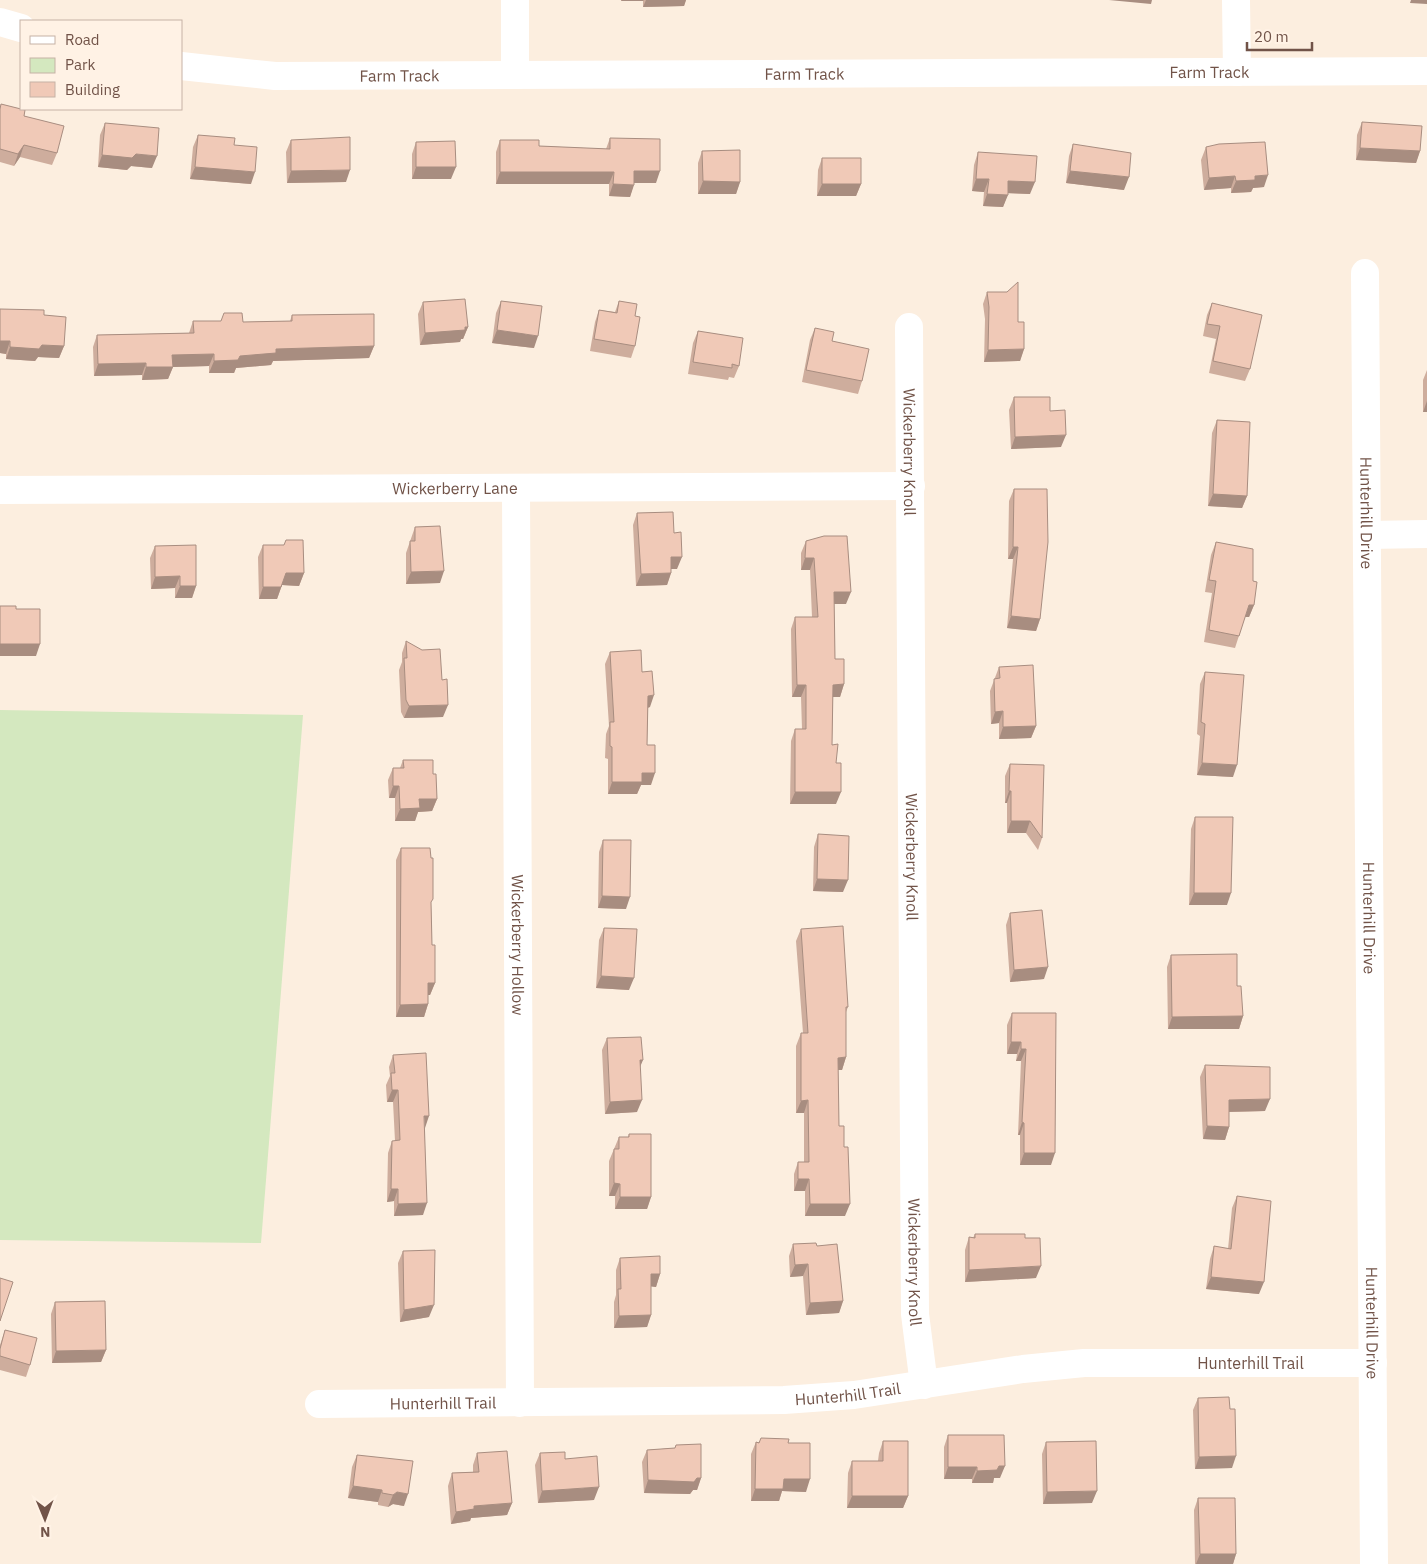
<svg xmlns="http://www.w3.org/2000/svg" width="1427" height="1564" font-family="'IBM Plex Sans',sans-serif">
<rect width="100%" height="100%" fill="#fceedf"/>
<path fill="#d4e8bf" d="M0,710l303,5 -42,528 -261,-3z"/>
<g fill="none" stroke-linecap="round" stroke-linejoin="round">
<g stroke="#fff" stroke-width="28">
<path d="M515,0v75"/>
<path d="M1236,0l1,72"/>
<path d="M0,22l21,6"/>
<path id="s1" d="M181,66l94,10 1152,-5"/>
<path id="s2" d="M1365,273l9,1291"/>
<path id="s3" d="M909,327l6,987 9,71"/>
<path id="s4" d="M516,489l4,914"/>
<path id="s5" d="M0,490l911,-4"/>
<path d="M1367,535l60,-1"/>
<path id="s6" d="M319,1404l465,-4 70,-5 169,-26 61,-6h289"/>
</g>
</g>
<path fill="#cead9d" d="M621,0h133h-68l-2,6 -41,1v-6h-22z
M1,104l23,12 33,37 -5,12 -32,-8 -6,9 -14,-4v-54z
M1362,122l58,29 -4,12 -60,-3 1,-25z
M105,123l47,45 -21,-2 -4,4 -29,-3 2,-32z
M198,135l36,10 17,39 -61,-5 3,-32z
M610,138l46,45h-22l-4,14 -21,-1v-12h-113v-32l4,-12 39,6 67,3z
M291,140l55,42 -59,1 -1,-31z
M416,142l35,37h-39v-25z
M1073,144l51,46 -58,-7 3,-27z
M1206,147l58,40 -11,1 -2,4 -20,1v-5l-27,2 -3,-30z
M702,151l38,31 -4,12h-38v-31z
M978,152l52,42 -22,-1 -5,14 -20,-1 1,-14 -12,-1 2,-26z
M822,158l39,26 -5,12h-39l1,-26z
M987,292l31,30 6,27 -4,12 -36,1 1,-43 -2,-15z
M501,301l33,47 -42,-5 4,-30z
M619,301l16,15v30l-4,12 -41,-7 5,-29 4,-12 16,2z
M423,302l45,25 -5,12h-2l-1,3 -40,3 -2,-31z
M1212,303l38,66 -5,12 -36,-8 7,-34 -13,-3 4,-21z
M0,309l44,6 20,31 -5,12 -21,-1 -3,4 -29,-2v-5l-6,-1z
M292,315l82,31 -5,12 -96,3 -2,4 -35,3 -2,5h-25v-7l-36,1 -5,12 -26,1v-5l-48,1 -1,-29 4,-12 92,-2 4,-12 50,1 47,-1z
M815,328l17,13 30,40 -4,13 -56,-12 8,-42z
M698,331l41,35 -5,12 -5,-1 -1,3 -40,-6 5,-31z
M1427,370v42h-4v-32z
M1014,397l36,14 11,36 -50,2 -2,-39z
M1217,420l30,76 -5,12 -34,-2 4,-73z
M1014,489l26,130 -4,12 -29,-3 6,-69h-5l1,-58z
M637,513l37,20 3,36h-6v4l-4,12 -31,1 -3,-61z
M415,527l25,56 -34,1v-31z
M806,541l40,63h-12l1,55 9,25 -4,13h-7l-1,48 4,18v41h-46l1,-63 4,-12h7l-1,-32h-9l-1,-68 4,-12h17l-2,-47h-9v-17z
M1216,542l37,39 1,24 -5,12h-4l-10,31 -31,-6 8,-49 -7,-1 6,-37z
M263,545l41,28 -5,13 -17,-1 -5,14h-18l-1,-42z
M155,546l41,40 -4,12h-17v-10l-24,1 -1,-31z
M406,641l37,76 -39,1 -3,-6 -2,-42 3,-8v-9z
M610,652l32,20 8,35 -2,1 -1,37 4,40h-10l-4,9h-29v-35l-3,-1 1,-24 3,-8 -4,-62z
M999,667l37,59 -5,12 -32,1v-16l-8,1 -1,-33z
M1205,672l28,105 -36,-2 3,-39 -3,-2 3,-50z
M403,760l30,14 4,25 -5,12 -14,1 -3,9h-20v-23h-6l-1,-18 5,-12h7z
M1010,764l32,74 -4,12 -12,-17h-19v-30h-2v-27z
M1195,817l32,88h-38l2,-76z
M818,834l25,58 -30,-1 1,-44z
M603,840l23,69 -28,-1 1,-56z
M401,848l30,56 1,41 3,38 -5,12h-2v9l-4,13h-28v-157z
M1010,913l34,66 -34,3 -4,-57z
M604,928l25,62 -33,-2 3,-48z
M801,929l47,78 -2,5v45l-4,13h-4l1,56 5,21 1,69h-40v-25h-11v-17l4,-12h6v-49h-8v-67l5,-13h2l-7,-92z
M1171,955l66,31 6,30 -4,13h-71l-1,-62z
M1012,1013h44l-5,152h-31v-30h-2l3,-74h-5l1,-7h-10v-29z
M607,1038l30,74 -32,2 -3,-64z
M393,1055l32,73 -2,87 -29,1v-15l-7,1 1,-49 4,-12h3l-2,-39h-6l-1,-17 4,-9 -1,-9z
M1205,1065l60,46 -36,1v15l-4,13 -22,-1 -3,-62z
M629,1134l22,63 -4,12h-32v-13h-6v-35l10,-24h9z
M1237,1196l22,98 -53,-5 4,-30 4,-13 14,3 4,-41z
M975,1234l50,4 11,40 -71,4v-32l4,-13 4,1z
M793,1244l50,57 -4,12 -33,2 -3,-39 -13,1 -1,-21z
M403,1251l26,66 -29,5 -2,-59z
M620,1258l40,16 -4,13 -5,-1v29l-4,12 -33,1v-26l2,-7v-25z
M55,1302l51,48 -5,12 -49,1 -1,-49z
M5,1330l25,35 -4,12 -26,-7v-25z
M1198,1398l32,11 2,59 -37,1 -2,-59z
M948,1435l52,43h-6l-1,5h-21v-4h-28v-32z
M883,1441l25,55 -5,12h-56l1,-35 4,-12h26l1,-8z
M756,1442l32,1 18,49 -24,-1 -3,10h-28v-47z
M1046,1442l46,61 -49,1 -1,-50z
M675,1448l26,30 -4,12h-4l-3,4 -46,-1 -2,-31 5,-12z
M477,1453l35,50 -5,12 -36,3 -1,3 -19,3 -3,-38 4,-13 21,-1v-7z
M540,1453l54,47 -56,3 -3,-38z
M357,1455l47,51 -11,-2 -5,3 -10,-2v-3l-30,-4 4,-31z
M1198,1498l38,56 -3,10h-38l-1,-54z"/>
<path fill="#a88d80" d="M622,0h22l-1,1h-22z
M646,0h108h-68l-2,6 -41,1z
M1109,0h43l-1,4z
M1411,0h16v4l-17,-1z
M24,145l-4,12 -6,9 4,-12z
M1360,148l60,3 -4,12 -60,-3z
M136,154l21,2 -5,12 -21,-2 -4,4 -29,-3 4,-12z
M195,167l60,5 -4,12 -61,-5z
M416,167h40l-5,12h-39z
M350,170l-4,12 -59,1 4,-12z
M634,171h26l-4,12h-26z
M1070,171l59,6 -5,13 -58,-7z
M500,172h114l-5,12h-113z
M1268,175l-4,12 -11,1 -2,4 -20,1 5,-12 19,-5z
M1235,176l-4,12 -27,2 5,-12z
M976,179h13l-5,13 -12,-1z
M703,181l37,1 -4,12h-38z
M1008,181l27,1 -5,12 -26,-1z
M613,184l21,1 -4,12 -21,-1z
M822,184h39l-5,12h-39z
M987,194l21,1 -5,12 -20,-1z
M465,327h3l-5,12h-2l-1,3 -40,3 5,-12z
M497,330l41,6 -4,12 -42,-5z
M0,341h10l-4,13 -6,-1z
M42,345l22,1 -5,12 -21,-1 -3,4 -29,-2 4,-12z
M374,346l-5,12 -96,3 -2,4 -35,3 -2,5h-25l5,-12 62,-12z
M1024,349l-4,12 -36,1 4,-12z
M214,354l-5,12 -36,1 -5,12 -26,1 4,-13 26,-12z
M146,363l-4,12 -48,1 4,-12z
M1427,401v11h-4z
M1066,435l-5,12 -50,2 4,-12z
M1213,494l34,2 -5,12 -34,-2z
M1013,547h5l-5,12h-5z
M671,557h11l-5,12h-10z
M805,558h9l-4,12h-9z
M444,571l-4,12 -34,1 5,-12z
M286,573h18l-5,13 -17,-1 -5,14h-18l4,-12z
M671,573l-4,12 -31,1 5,-12z
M180,576l-5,12 -24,1 4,-12z
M180,586h16l-4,12h-17z
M834,592h17l-5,12h-17z
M1249,605h5l-5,12h-4z
M1011,616l29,3 -4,12 -29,-3z
M0,644h40l-4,12h-36z
M844,684l-4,13h-11l4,-12z
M797,685h9l-5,12h-9z
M654,695l-4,12 -6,1 4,-12z
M448,705l-5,12 -39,1 5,-12z
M1003,711l-4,12 -8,1 4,-12z
M1036,726l-5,12 -32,1 4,-12z
M1202,763l35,2 -4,12 -36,-2z
M642,773h13l-4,12h-10l-4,9h-29l4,-12z
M393,786h6l-4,12h-6z
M1009,791h2l-4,12h-2z
M795,792h46l-5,12h-46z
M419,799h18l-5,12 -14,1 -3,9h-20l5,-12z
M1011,821h19l-4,12h-19z
M817,879l31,1 -5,12 -30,-1z
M1194,893h37l-4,12h-38z
M602,896l28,1 -4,12 -28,-1z
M1048,967l-4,12 -34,3 4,-12z
M601,976l33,2 -5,12 -33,-2z
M428,983h7l-5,12h-6z
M428,1004l-4,13h-28l4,-12z
M1243,1016l-4,13h-71l4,-12z
M1011,1042h10l-4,12h-10z
M1021,1049h5l-5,12h-5z
M846,1057l-4,13h-8l4,-12z
M640,1060h3l-5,12z
M392,1090h6l-5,12h-6z
M1270,1099l-5,12 -41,1 5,-12z
M642,1100l-5,12 -32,2 5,-12z
M808,1100l-4,13h-8l5,-12z
M424,1116h5l-4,12z
M1022,1122l2,1 -4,12h-2z
M1207,1126l22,1 -4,13 -22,-1z
M1024,1153h31l-4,12h-31z
M798,1179h11l-4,12h-11z
M614,1183l6,1 -5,12h-6z
M391,1189h7l-4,12 -7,1z
M620,1197h31l-4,12h-32z
M427,1203l-4,12 -29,1 4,-12z
M810,1204h40l-5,12h-40z
M808,1264l-5,12 -13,1 5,-12z
M1041,1266l-5,12 -71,4 4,-12z
M651,1274h9l-4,13 -9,-1z
M1211,1277l53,5 -5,12 -53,-5z
M843,1301l-4,12 -33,2 4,-12z
M434,1305l-5,12 -29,5 4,-12z
M651,1315l-4,12 -33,1 5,-12z
M106,1350l-5,12 -49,1 4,-12z
M1236,1456l-4,12 -37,1 4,-12z
M999,1466h6l-5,12h-6l-1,5h-21l5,-12z
M948,1467h29l-5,12h-28z
M701,1478l-4,12h-4l-3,4 -46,-1 4,-13z
M784,1479h26l-4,13 -24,-1 -3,10h-28l4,-12z
M353,1486l29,4 -4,12 -30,-4z
M599,1487l-5,13 -56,3 4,-12z
M1097,1491l-5,12 -49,1 4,-12z
M397,1492l11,2 -4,12 -11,-2 -5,3 5,-12z
M852,1496h56l-5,12h-56z
M512,1503l-5,12 -36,3 -1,3 -19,3 5,-12 18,-6z
M1200,1554h36l-3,10h-37z"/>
<path fill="#f0c9b7" stroke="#a88d80" d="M1,104l24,6 -1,6 40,10 -7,27 -33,-8 -6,9 -18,-5v-40z
M1362,122l60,4 -2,25 -60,-3z
M105,123l54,5 -2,28 -21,-2 -4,4 -30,-3z
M198,135l37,3 -1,7 23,2 -2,25 -60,-5z
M350,137v33l-59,1v-31z
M610,138l50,1v32h-26v14l-21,-1 1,-12h-114v-32h39v6l71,3z
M455,141l1,26h-40v-25z
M1265,142l3,33 -13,1v4l-19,1 -1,-5 -26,2 -3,-31 13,-3z
M1073,144l58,9 -2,24 -59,-6z
M740,150v32l-37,-1 -1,-30z
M978,152l59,4 -2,26 -27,-1v14l-21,-1 2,-15h-13z
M822,158h39v26h-39z
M1018,282v40h6v27l-36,1 1,-43 -2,-15h20z
M465,299l3,28h-3v3l-40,3 -2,-31z
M501,301l41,5 -4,30 -41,-6z
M619,301l18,3 -2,12 5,1 -5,29 -41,-7 5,-29 18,3z
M1212,303l50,12 -12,54 -37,-8 7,-35 -13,-2z
M0,309l44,1v5l22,2 -2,29 -22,-1 -3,4 -29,-2v-6h-10z
M224,313h18l1,9 49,-1v-6l82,-1v32l-98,3v4l-36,3 -2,4 -24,1v-7l-42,1 1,12h-27v-4l-48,1 -1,-29 97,-2 -1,-12h28z
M815,328l19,4 -2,9 37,8 -7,32 -56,-11z
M698,331l45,7 -4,28 -7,-2v4l-39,-6z
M1014,397h36v14l15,-1 1,25 -51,2z
M1217,420l33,2 -3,74 -34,-2z
M1014,489h33l1,53 -8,77 -29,-3 7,-69h-5z
M673,512l1,21 7,-1 1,25h-11v16l-30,1 -4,-61z
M440,526l4,45 -33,1 -1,-31h5v-14z
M824,536h23l4,56h-17l1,67h9v25l-11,1 -1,60 6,-1 -2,19h5v29h-46v-63h11v-44h-9l-2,-68h23l-4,-59h-9l1,-17z
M286,540h17l1,33h-18l-5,14h-18v-42h21z
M1216,542l37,7v32l4,1 -3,23h-5l-10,31 -30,-6 7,-49 -7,-1z
M196,545v41h-16v-10l-25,1v-31z
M0,606h16v3h24v35h-40z
M406,641l16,9 18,-1 2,31 5,-1 1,26 -39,1 -3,-6 -2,-42h3z
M641,650l1,22 10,-1 2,24 -6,1 -1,49h8v28h-13v9h-30v-35l-2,-1v-24h4l-4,-70z
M1033,665l3,61 -33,1v-16l-8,1 -1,-33 6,-1 -1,-11z
M1205,672l39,3 -7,90 -35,-2 3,-39 -4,-2z
M403,760h30v14h3l1,25h-18l1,9 -20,1 -1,-23h-6v-18h11z
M1010,764l34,1 -2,73 -12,-17h-19v-30h-2z
M1195,817h38l-2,76h-37z
M818,834l31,2 -1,44 -31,-1z
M603,840h28l-1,57 -28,-1z
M401,848h29l1,10h2v41l-2,3 1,43h3v38h-7v21l-28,1z
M1042,910l6,57 -34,3 -4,-57z
M843,926l5,81h-2v50l-8,1 1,68h5v21h4l2,57h-40l-1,-25h-11v-17h11l-1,-62 -7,1v-68h7l-7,-104z
M604,928l33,1 -3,49 -33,-2z
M1237,954v32h4l2,30 -71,1 -1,-62z
M1012,1013h44l-1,140h-31v-30l-2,-1 4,-73h-5v-7h-10z
M641,1037l2,23h-3l2,40 -32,2 -3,-64z
M426,1053l3,63h-5l3,87 -29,1v-15h-7l1,-48 8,-1 -2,-50h-6l-1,-17h4l-2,-18z
M1205,1065l65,2v32l-41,1v27l-22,-1z
M629,1134h22v63h-31v-13l-6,-1v-34h5v-12h10z
M1237,1196l34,5 -7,81 -53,-5 3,-31 17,3z
M975,1234h50v4h15l1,28 -72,4v-33l6,1z
M816,1243l1,3 20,-2 6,57 -33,2 -2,-39 -13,1 -2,-21z
M435,1250l-1,55 -30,5 -1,-59z
M660,1256v18h-9v41l-32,1 -1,-27h3l-1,-31z
M0,1278l13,4 -13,39z
M105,1301l1,49 -50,1 -1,-49z
M5,1330l32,8 -7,27 -30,-9v-7z
M1229,1397l1,12h5l1,47 -37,1 -1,-59z
M948,1435h56l1,31h-6l-2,4 -20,1v-4h-29z
M761,1438l28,1 -1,4h22v36h-26l-1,10h-28l1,-47 3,1z
M883,1441h25v55h-56v-35h31z
M1096,1441l1,50 -50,1 -1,-50z
M701,1444v34h-4l-3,4 -46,-2 -1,-30 28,-2 1,-3z
M507,1451l5,52 -38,3v3l-18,3 -4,-39 27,-1 -2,-19z
M565,1452v7l32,-3 2,31 -57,4 -2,-38z
M357,1455l56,6 -5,33 -11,-2 -4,3 -11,-2v-3l-29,-4z
M1198,1498h37l1,56h-36z"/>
<g text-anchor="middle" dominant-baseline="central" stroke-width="5" stroke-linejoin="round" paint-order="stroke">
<g font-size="16" fill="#715348" stroke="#fff2e5">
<text stroke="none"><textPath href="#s1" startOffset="1029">Farm Track</textPath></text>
<text stroke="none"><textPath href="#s1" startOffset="624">Farm Track</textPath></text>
<text stroke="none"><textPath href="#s1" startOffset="219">Farm Track</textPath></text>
<text stroke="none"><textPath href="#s3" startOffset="125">Wickerberry Knoll</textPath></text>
<text stroke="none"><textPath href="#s5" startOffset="455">Wickerberry Lane</textPath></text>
<text stroke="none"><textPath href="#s2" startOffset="240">Hunterhill Drive</textPath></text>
<text stroke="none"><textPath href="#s3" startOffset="530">Wickerberry Knoll</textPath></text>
<text stroke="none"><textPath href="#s2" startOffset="645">Hunterhill Drive</textPath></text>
<text stroke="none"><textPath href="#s4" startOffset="456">Wickerberry Hollow</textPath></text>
<text stroke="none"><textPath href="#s3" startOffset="935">Wickerberry Knoll</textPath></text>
<text stroke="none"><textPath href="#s2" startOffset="1050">Hunterhill Drive</textPath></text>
<text stroke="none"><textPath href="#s6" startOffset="934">Hunterhill Trail</textPath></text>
<text stroke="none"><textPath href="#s6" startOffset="529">Hunterhill Trail</textPath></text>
<text stroke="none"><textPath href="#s6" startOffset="124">Hunterhill Trail</textPath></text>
</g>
</g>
<rect x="20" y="20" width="162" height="90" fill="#fff2e5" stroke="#c6b2a6"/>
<rect x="30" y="36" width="25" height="8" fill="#ffffff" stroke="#c6b2a6"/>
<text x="65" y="45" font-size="15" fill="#715348">Road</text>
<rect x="30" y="58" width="25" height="15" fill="#d4e8bf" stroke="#c6b2a6"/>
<text x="65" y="70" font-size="15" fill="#715348">Park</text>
<rect x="30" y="82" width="25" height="15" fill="#f0c9b7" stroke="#c6b2a6"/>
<text x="65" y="95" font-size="15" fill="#715348">Building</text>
<g transform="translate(45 1519) rotate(179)" stroke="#fff2e5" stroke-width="4" paint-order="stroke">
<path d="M0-4L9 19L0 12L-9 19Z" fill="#715348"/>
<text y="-8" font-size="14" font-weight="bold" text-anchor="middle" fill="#715348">N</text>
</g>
<path d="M1247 42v8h65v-8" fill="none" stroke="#715348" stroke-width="2.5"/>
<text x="1254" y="42" font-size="15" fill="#715348" stroke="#fff2e5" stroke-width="4" paint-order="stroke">20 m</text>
</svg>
